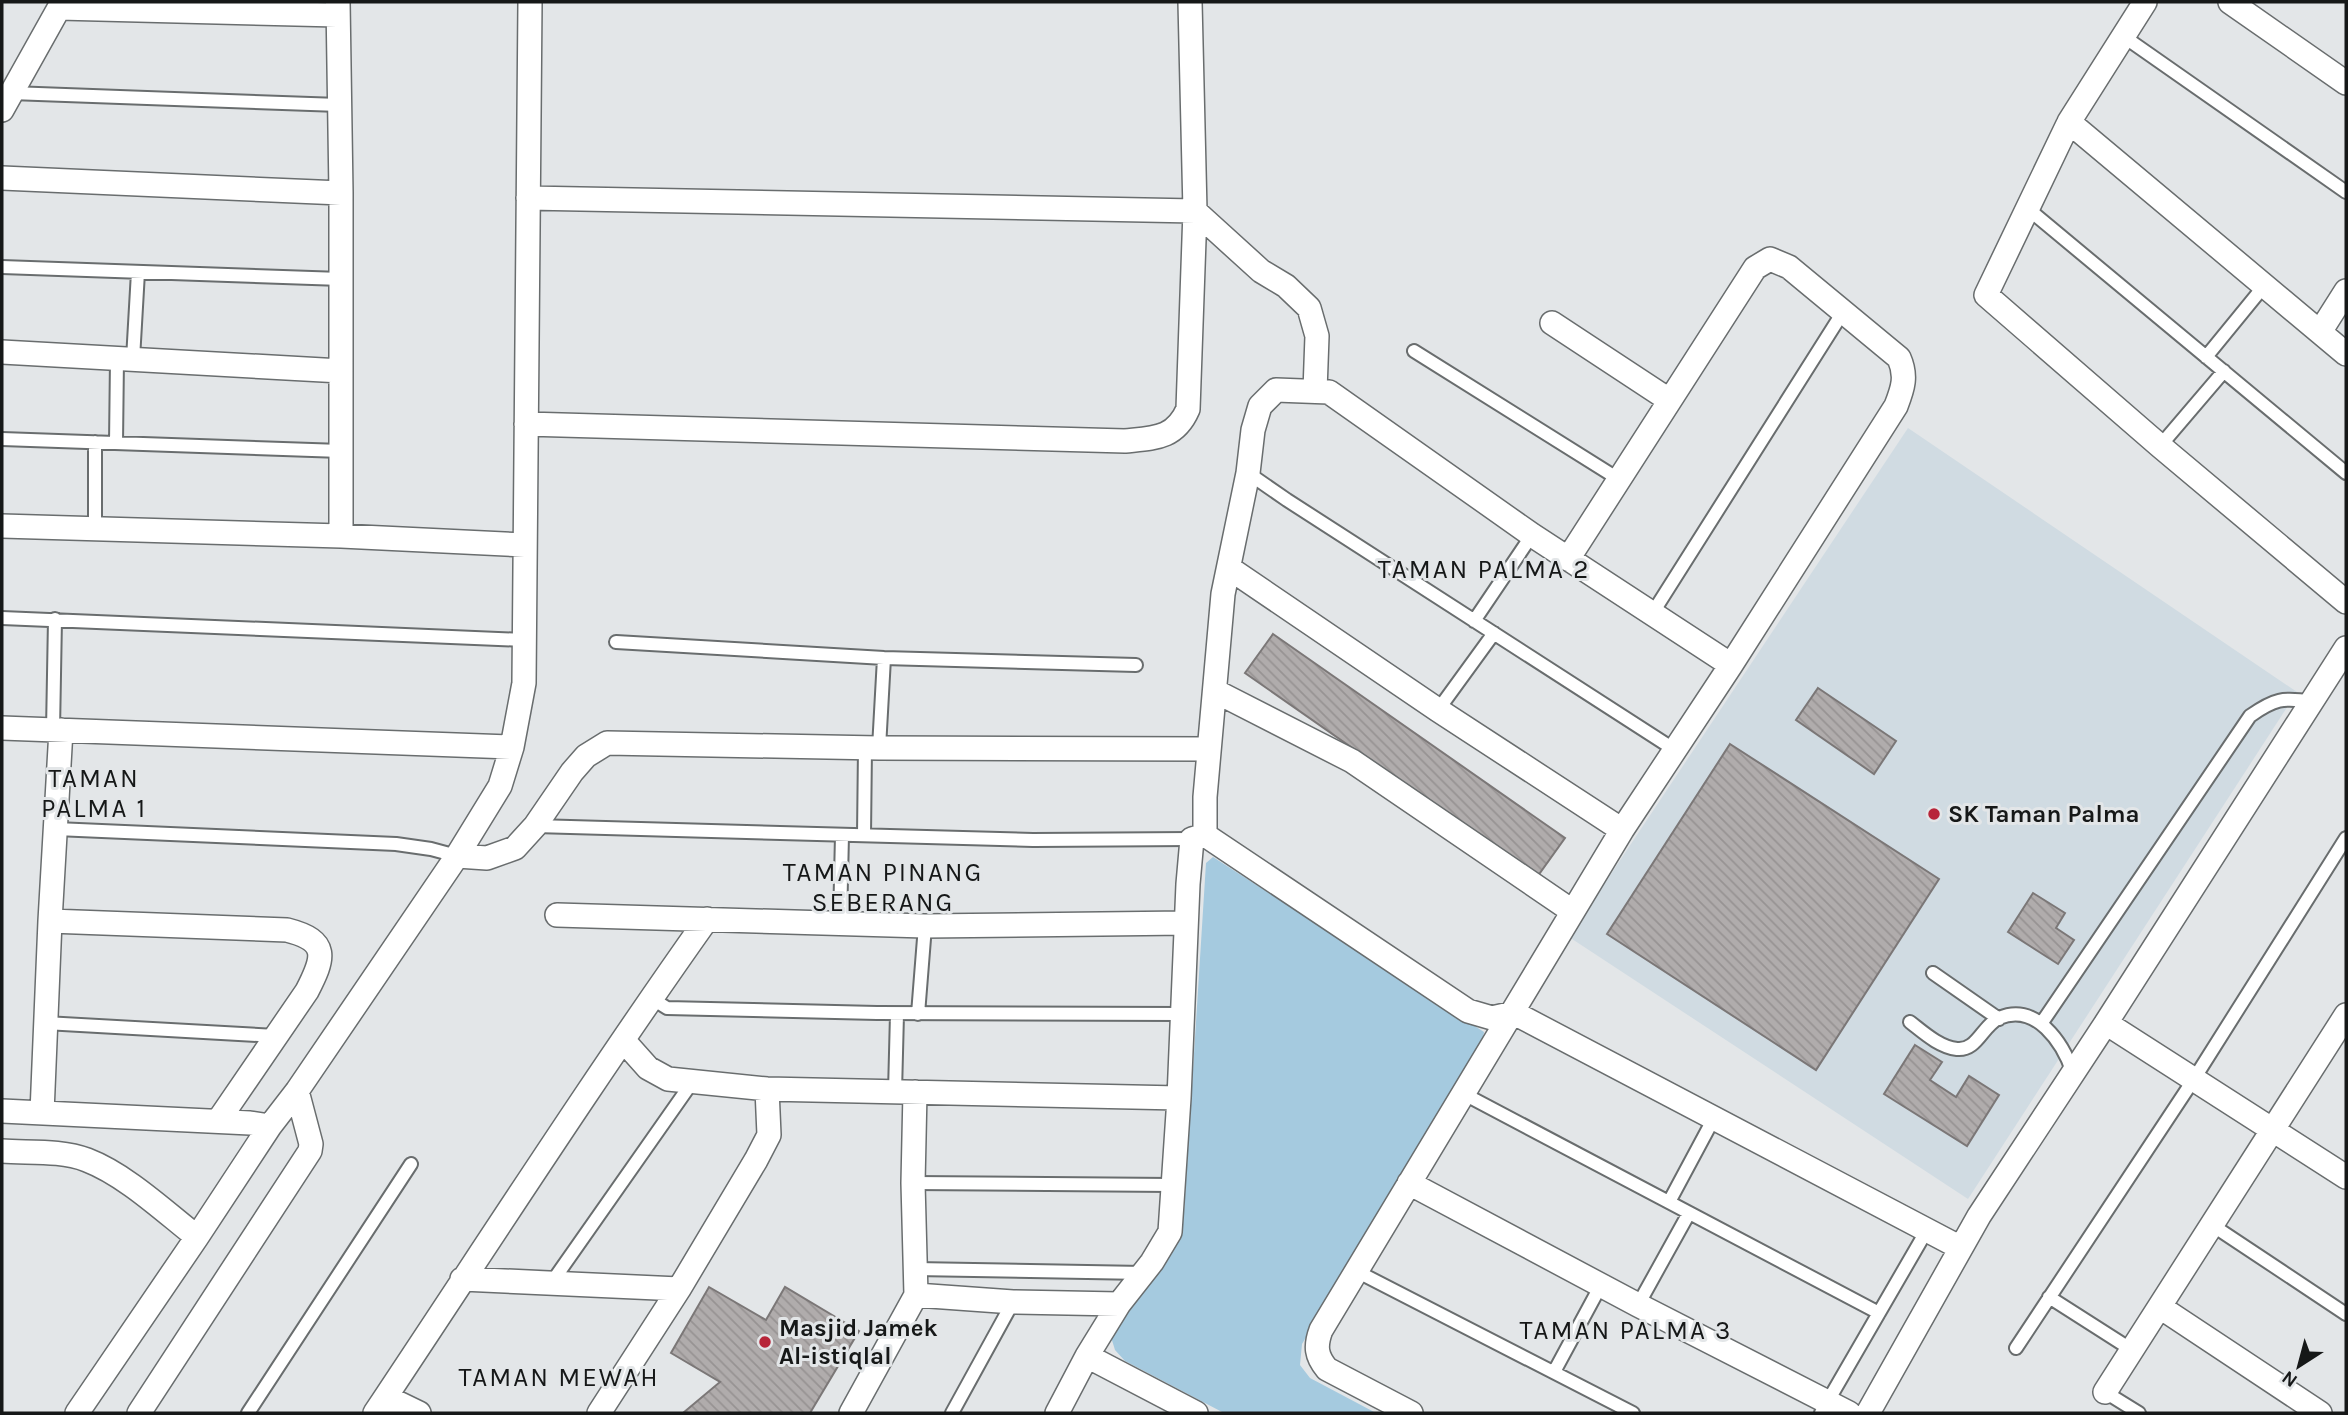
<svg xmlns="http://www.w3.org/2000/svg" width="2348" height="1415" font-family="Karla,sans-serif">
<defs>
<pattern id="building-back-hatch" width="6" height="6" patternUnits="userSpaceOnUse" patternTransform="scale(1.75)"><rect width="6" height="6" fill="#b0acac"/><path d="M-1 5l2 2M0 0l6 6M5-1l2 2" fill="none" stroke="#979393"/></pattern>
</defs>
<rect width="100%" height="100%" fill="#e3e6e8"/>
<path fill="#d0dbe2" d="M1908,428l389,264 -329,507 -399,-262z"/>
<path fill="#a5cadf" d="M1213,857l271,175 -2,14 -180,298 -2,21 10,13 66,35h-152l-99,-52 -10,-11 -4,-13 6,-11c19,-26 45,-52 58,-81 5,-10 7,-21 9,-32l22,-350z"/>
<path fill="url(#building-back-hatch)" stroke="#7b7777" stroke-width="2" d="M1273,634l292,204 -28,39 -292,-204z
M1818,688l78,53 -22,33 -78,-54z
M1730,744l209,135 -123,191 -209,-136z
M2033,893l32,20 -9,15 18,12 -16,24 -50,-32z
M1915,1045l27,17 -12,18 26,17 13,-21 30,19 -32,51 -83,-52z
M709,1287l57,33 19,-33 74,44 -49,82h-127l37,-31 -49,-29z"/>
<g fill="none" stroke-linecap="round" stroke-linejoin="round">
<defs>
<path id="lane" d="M2123,36l223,156
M11,93l328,12
M2027,208l319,265
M2,267l339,12
M1414,351l206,129
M2206,357l58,-71
M133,359l5,-87
M2,439l339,12
M95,442v88
M116,443l1,-84
M2160,446l64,-75
M1248,473l39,27 388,250
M1652,614l191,-302
M2,618l522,22
M1474,621l58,-86
M616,642l268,16 252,7
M1438,710l56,-77
M53,730l2,-111
M879,748l5,-90
M535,826l498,14 159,-1
M56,829l340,15 35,5 26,7
M864,835l1,-87
M840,923l2,-88
M1933,973l66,46
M651,998l16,10 210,5 305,1
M918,1014l7,-88
M1910,1022c13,10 29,25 47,27 20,2 25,-23 42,-31 37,-16 64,25 74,55
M45,1023l231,13
M2041,1024l209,-308c24,-17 33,-19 62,-14
M895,1092l2,-78
M1464,1094l415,219
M913,1183l259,2
M1669,1202l45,-84
M2212,1225l134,89
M915,1269l229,4
M1356,1271l277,142
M552,1282l141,-201
M2049,1297l83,53
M1638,1305l51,-92
M2016,1348l178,-269 152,-241
M1554,1372l47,-87
M2105,1392l34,21
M248,1413l163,-249
M952,1413l61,-111
M1821,1413l106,-183"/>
<path id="street" d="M338,2l3,191v343
M2145,2l-76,120 -83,173 174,151 186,156
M2230,2l116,81
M2,110l57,-102 278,7
M2069,122l277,232
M2,178l339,15
M528,198l667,13 66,60 25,15 23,22 8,28 -2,55
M1552,323l117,77
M2320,332l26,-41
M2,352l339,19
M526,424l599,17c29,-3 50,-2 63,-32l7,-198 -5,-209
M2,526l339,10 184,9
M1229,568l209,142 184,120 109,-165 165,-259c7,-18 11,-30 3,-48l-110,-91 -19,-8 -15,9 -187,291
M1215,691l137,70 220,150
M2,728l510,19
M1205,835l263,176 24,7 22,-5 445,234
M457,856l30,2 28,-10 20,-22 37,-54 14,-16 21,-13 272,5 330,1
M557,915l368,11 261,-3
M50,921l237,9c43,11 37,28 20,61l-89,130
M2106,1023l240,154
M623,1040l25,28 20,11 99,10 412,9
M2,1111l248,12 20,3
M42,1113l8,-192 11,-191
M2,1151c27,2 59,-1 85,9 39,15 78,52 110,77
M1409,1183l229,122 211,108
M462,1279l217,10
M916,1295l97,7 106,2 33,-42 18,-30 9,-134 9,-214 4,-45 13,-4v-38l18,-203 25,-121 5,-43 7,-24 16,-16 53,2 203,143 199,130
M2160,1307l160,106
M1087,1356l109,57
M2105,1392l241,-377
M386,1397l33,16
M77,1413l120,-176 73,-111 27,-35 160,-235 43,-70 12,-39 12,-64 6,-681
M139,1413l171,-262 1,-7 -14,-53
M375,1413c110,-165 217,-332 332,-494
M599,1413l80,-124 77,-129 13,-25 -2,-46
M851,1413l65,-118 -3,-112 2,-91
M1057,1413l30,-57 32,-52
M1411,1413l-84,-44c-11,-13 -12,-23 -6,-39l301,-500
M1868,1413l111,-197 127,-193 240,-375"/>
</defs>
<use href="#lane" stroke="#696d6e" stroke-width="16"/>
<use href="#street" stroke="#696d6e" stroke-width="26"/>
<use href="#lane" stroke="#fff" stroke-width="12"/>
<use href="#street" stroke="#fff" stroke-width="23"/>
</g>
<g fill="#b72539" stroke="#e3e6e8" stroke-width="2.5">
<circle cx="1934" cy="814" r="7"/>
<circle cx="765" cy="1342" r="7"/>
</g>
<g text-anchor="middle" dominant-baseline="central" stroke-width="6" stroke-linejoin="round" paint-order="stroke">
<g font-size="24" font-weight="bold" fill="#161818" stroke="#e3e6e8" text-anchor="start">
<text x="1948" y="814">SK Taman Palma</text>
<text x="779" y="1328">Masjid Jamek<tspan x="779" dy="28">Al-istiqlal</tspan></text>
</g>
<g font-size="26" letter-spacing="2" fill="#161818" stroke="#e3e6e8">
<text x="1484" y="569">TAMAN PALMA 2</text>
<text x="94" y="778">TAMAN<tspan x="94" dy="30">PALMA 1</tspan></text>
<text x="883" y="872">TAMAN PINANG<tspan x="883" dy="30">SEBERANG</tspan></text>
<text x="1626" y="1330">TAMAN PALMA 3</text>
<text x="559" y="1377">TAMAN MEWAH</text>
</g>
</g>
<rect width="2348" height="1415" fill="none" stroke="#161818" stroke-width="7"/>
<g transform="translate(2299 1366) rotate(216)" stroke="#e3e6e8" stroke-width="5" paint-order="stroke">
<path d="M0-5L12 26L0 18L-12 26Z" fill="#161818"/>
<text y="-10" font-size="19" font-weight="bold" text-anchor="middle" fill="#161818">N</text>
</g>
</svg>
